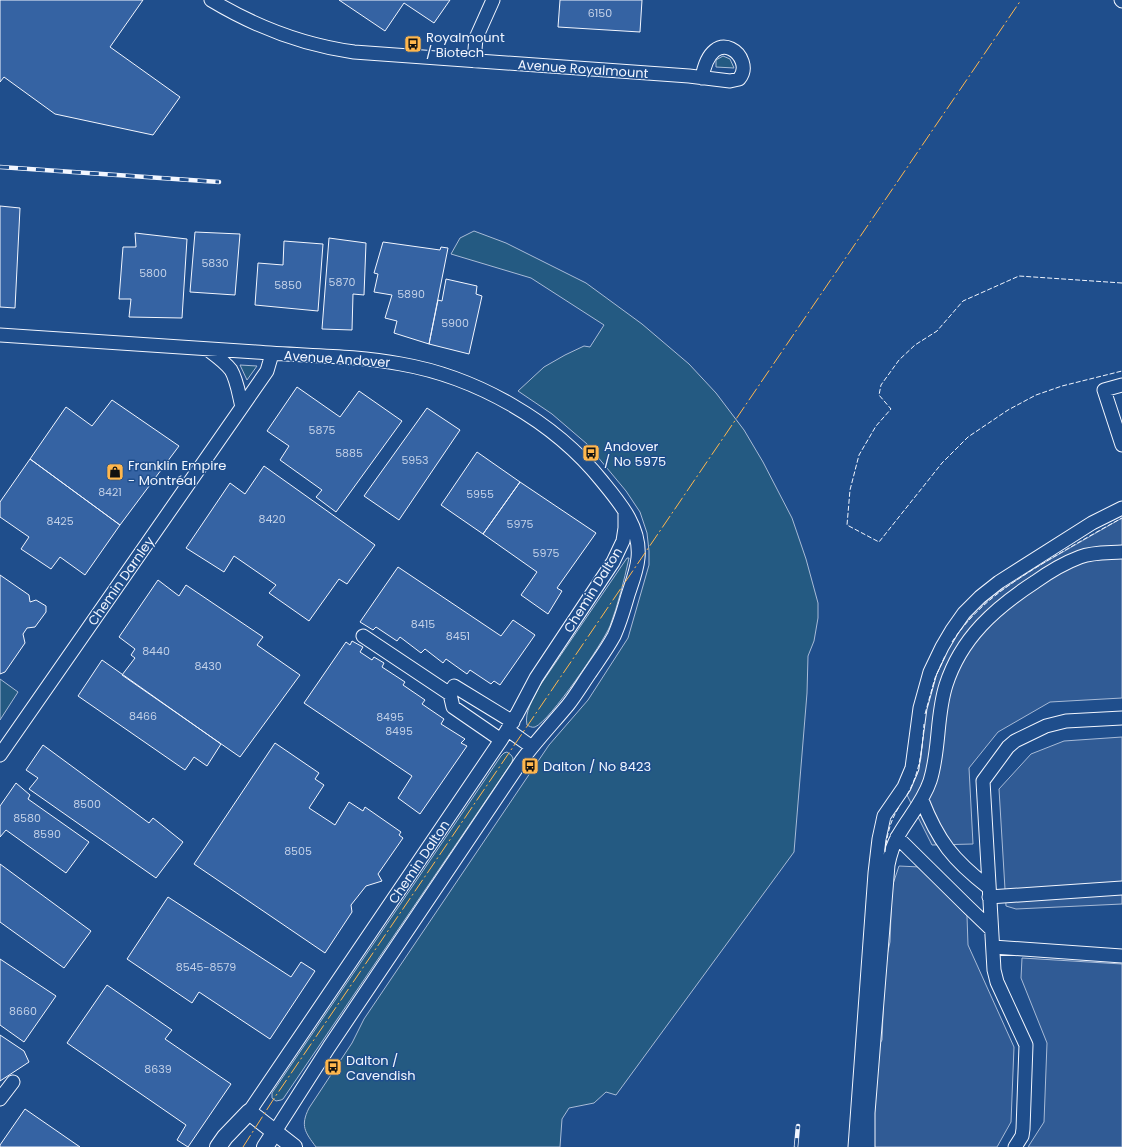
<svg xmlns="http://www.w3.org/2000/svg" width="1122" height="1147" font-family="Poppins,sans-serif">
<rect width="100%" height="100%" fill="#1f4e8c"/>
<path fill="#245a82" stroke="#a8bbd7" d="M723,56l7,3 4,9 -18,-1v-7z
M474,231l32,12 80,40 56,41 47,40 27,29 28,37 19,32 29,56 14,41 12,44v15l-4,23 -6,15 -1,37 -13,159 -178,243 -10,-3 -12,11 -25,5 -7,11 -2,28h-244c-11,-15 -16,-21 -7,-39l43,-65 12,-24 185,-274 39,-45 40,-62 21,-73v-14l-2,-18 -7,-21 -14,-21 -39,-47 -35,-30 -34,-23 26,-24 21,-12 19,-9 6,1 14,-22 -73,-47 -80,-24 9,-16z
M240,365l17,1 -10,14z
M627,558h2c-5,23 -11,47 -19,68 -7,17 -60,95 -75,101 -3,1 -6,-1 -8,-2 -3,-13 7,-27 12,-38z
M0,679l18,13 -18,28z
M507,752l4,3 2,3 -1,4 -229,337 -2,1 -5,1 -4,-3v-5l229,-337 3,-3z"/>
<path fill="#305b95" stroke="#a8bbd7" d="M1122,518v180l-72,4 -52,30 -29,36 4,76 -41,1 -25,-50 10,-21 4,-16 4,-44 10,-36 13,-30 12,-18 15,-18 19,-17 41,-27z
M1122,737v167l-106,5 -10,-3 -7,-117 32,-35 33,-13z
M899,866l21,1 47,49 1,29 46,102 -3,75 -14,25h-123l-1,-9 2,-86 7,-12 3,-76 5,-22 2,-55z
M1022,958l100,6v183h-94l16,-25 3,-79 -26,-65z"/>
<path fill="#3563a3" stroke="#f2f6ff" d="M0,0h143l-33,47 70,50 -27,38 -98,-21 -51,-37 -4,5z
M339,0h111l-16,23 -30,-20 -19,28z
M560,0h82l-2,32 -82,-5z
M0,206l20,2 -5,100 -15,-1z
M195,232l45,2 -5,61 -45,-3z
M135,233l52,6 -5,79 -53,-1 2,-18h-12l4,-52h13z
M329,238l37,5 -2,52 -11,-1 -1,36 -30,-1z
M284,241l39,3 -5,67 -63,-6 3,-42 25,2z
M383,242l57,8 1,-3 7,1 -19,96 -35,-11 3,-12 -12,-3 7,-23 -18,-3 4,-18 -4,-1z
M446,279l31,7 -1,8 6,2 -13,58 -40,-10 9,-44 4,1z
M297,387l43,30 19,-26 43,30 -66,91 -20,-15 6,-7 -42,-30 9,-14 -22,-15z
M112,400l67,46 -59,79 -90,-66 36,-52 26,19z
M427,408l33,22 -61,90 -35,-24z
M477,452l43,30 -37,52 -42,-29z
M30,459l90,66 -35,50 -25,-18 -9,12 -30,-20 8,-12 -29,-20v-15z
M264,466l111,79 -28,39 -8,-5 -30,42 -40,-28 7,-8 -42,-29 -10,16 -38,-24 44,-65 15,11z
M520,482l76,51 -39,55 5,3 -14,23 -27,-19 16,-23 -54,-38z
M398,567l103,69 12,-16 22,15 -35,50 -6,-4 -3,3 -21,-14 -3,4 -21,-15 -3,4 -18,-14 -4,4 -21,-16 -3,4 -21,-14 -3,3 -13,-8z
M0,575l29,20 1,7 6,-2 10,6v6l-11,15 -8,1 -4,6 2,9 -20,29 -5,2z
M158,580l21,16 7,-11 77,52 -6,8 43,30 -60,82 -118,-82 13,-17 -4,-3 4,-6 -16,-12z
M352,641l11,6 -3,5 12,8 2,-3 10,6 -2,4 23,15 -2,3 22,15 -3,4 22,15 -3,5 24,15 -4,4 6,3 -47,68 -22,-16 14,-22 -108,-73 42,-61 4,3z
M102,660l119,84 -14,22 -13,-9 -9,13 -107,-74z
M275,743l44,30 -4,6 9,6 -15,23 26,17 14,-23 14,9 2,-4 36,25 -2,3 4,3 -25,36 4,7 -16,5 -15,19 1,7 -27,41 -131,-89z
M43,745l106,78 4,-5 30,24 -27,36 -127,-89 9,-11 -12,-8z
M16,783l14,12 -2,4 61,43 -23,31 -60,-43 -6,7v-31z
M0,864l91,67 -27,37 -64,-46z
M168,897l123,80 10,-15 14,9 -45,68 -71,-47 -7,11 -65,-44z
M0,959l56,37 -32,46 -24,-17z
M107,985l65,45 -7,9 66,45 -43,63 -11,-7 9,-15 -119,-82z
M0,1035l24,16 5,11 -29,19z
M25,1109l55,38h-80v-2z"/>
<g fill="none" stroke-linecap="round" stroke-linejoin="round">
<defs>
<path id="minor" d="M211,0c45,27 92,45 143,52l335,24 41,5 9,-2c18,-21 -27,-59 -37,-1
M1121,0l1,1
M474,61l2,-23 17,-38
M0,335c85,6 171,11 256,17 48,4 97,3 145,12 75,13 153,57 201,117 18,22 39,46 36,77 -1,12 -6,25 -10,37 -4,14 -8,28 -14,41 -7,13 -16,25 -24,37 -7,10 -14,22 -22,32 -15,18 -32,36 -46,55l-193,287 -55,86
M207,349c8,6 18,13 24,21 6,10 8,25 11,37
M1122,385l-18,5 18,55
M363,636l87,58
M508,730l24,17
M501,740l-48,-33 -3,-13 4,-8 59,36
M0,755l267,-384 5,-17
M922,800c16,41 31,60 66,87
M897,837l70,69 24,23
M989,897l133,-9
M993,947l129,9
M0,1099l13,-17
M249,1112l252,-372 16,-26 19,-36 77,-116 10,-21 2,-13v-14
M855,1147l20,-274 4,-34 5,-23 20,-29 8,-19 8,-60 10,-36 12,-25 10,-17 12,-17 16,-16 19,-15 93,-59 30,-15
M868,1147v-34l20,-248c2,-10 5,-20 10,-29 10,-18 25,-34 32,-55 10,-31 6,-65 16,-96 15,-47 49,-77 89,-103 14,-10 29,-19 45,-25 13,-5 28,-4 42,-5
M1015,1147l7,-11 1,-7 3,-84 -29,-63 -3,-12 -11,-189 25,-34 7,-6 31,-15 20,-5 56,-3"/>
<path id="major" d="M218,1147l7,-10 24,-25 45,35
M265,1147l9,-14"/>
</defs>
<use href="#minor" stroke="#f2f6ff" stroke-width="15"/>
<use href="#major" stroke="#f2f6ff" stroke-width="18"/>
<use href="#minor" stroke="#1f4e8c" stroke-width="13"/>
<use href="#major" stroke="#1f4e8c" stroke-width="16"/>
<defs>
<path id="rail" d="M0,167l219,15
M796,1147l2,-21"/>
</defs>
<use href="#rail" stroke="#f2f6ff" stroke-width="4.5"/>
<use href="#rail" stroke="#1f4e8c" stroke-width="3" stroke-dasharray="9" stroke-linecap="butt"/>
<path stroke="#f2f6ff" stroke-width="1" stroke-dasharray="5 2" stroke-linecap="butt" d="M1122,283l-103,-7 -56,25 -26,30 -22,14 -16,15 -18,25 -2,10 12,14 -15,17 -17,29 -9,35 -3,35 32,17 63,-79 26,-26 40,-27 28,-15 26,-9 60,-15
M952,642c25,-38 60,-60 98,-83 24,-14 48,-28 72,-41
M925,714l10,-36 10,-22
M907,795c13,-23 15,-44 17,-71
M885,852c2,-17 5,-31 14,-45"/>
<path stroke="#ffb74d" stroke-width="1" stroke-dasharray="14 3 2 3" stroke-linecap="butt" d="M243,1147l32,-50 746,-1097"/>
</g>
<defs>
<symbol id="bus-square" viewBox="-11 -11 22 22"><rect x="-9" y="-9" width="18" height="18" rx="4" fill="#ffb74d" stroke="#1f4e8c"/><path d="M-5-6H5V4H4V6H2V4H-2V6H-4V4H-5ZM-3.5-4V0h7V-4ZM-3.5 1.2v1.5H-2V1.2ZM2 1.2v1.5H3.5V1.2Z" fill="#111"/></symbol>
<symbol id="shop-square" viewBox="-11 -11 22 22"><rect x="-9" y="-9" width="18" height="18" rx="4" fill="#ffb74d" stroke="#1f4e8c"/><path d="M-5-2.5h2.3a2.7 3.5 0 0 1 5.4 0H5L5.5 6h-11ZM-1.5-2.5h3a1.5 2.3 0 0 0-3 0Z" fill="#111"/></symbol>
</defs>
<g fill-rule="evenodd">
<use href="#bus-square" x="403" y="34" width="20" height="20"/>
<use href="#bus-square" x="581" y="443" width="20" height="20"/>
<use href="#shop-square" x="105" y="462" width="20" height="20"/>
<use href="#bus-square" x="520" y="756" width="20" height="20"/>
<use href="#bus-square" x="323" y="1057" width="20" height="20"/>
</g>
<g text-anchor="middle" dominant-baseline="central" stroke-width="3" stroke-linejoin="round" paint-order="stroke">
<g font-size="11" fill="#c3d1e8">
<text x="600" y="13">6150</text>
<text x="215" y="263">5830</text>
<text x="153" y="273">5800</text>
<text x="342" y="282">5870</text>
<text x="288" y="285">5850</text>
<text x="411" y="294">5890</text>
<text x="455" y="323">5900</text>
<text x="322" y="430">5875</text>
<text x="349" y="453">5885</text>
<text x="415" y="460">5953</text>
<text x="110" y="492">8421</text>
<text x="480" y="494">5955</text>
<text x="272" y="519">8420</text>
<text x="60" y="521">8425</text>
<text x="520" y="524">5975</text>
<text x="546" y="553">5975</text>
<text x="423" y="624">8415</text>
<text x="458" y="636">8451</text>
<text x="156" y="651">8440</text>
<text x="208" y="666">8430</text>
<text x="143" y="716">8466</text>
<text x="390" y="717">8495</text>
<text x="399" y="731">8495</text>
<text x="87" y="804">8500</text>
<text x="27" y="818">8580</text>
<text x="47" y="834">8590</text>
<text x="298" y="851">8505</text>
<text x="206" y="967">8545-8579</text>
<text x="23" y="1011">8660</text>
<text x="158" y="1069">8639</text>
</g>
<g font-size="13" fill="#f2f6ff" stroke="#1f4e8c" text-anchor="start">
<text x="426" y="37">Royalmount<tspan x="426" dy="15">/ Biotech</tspan></text>
<text x="604" y="446">Andover<tspan x="604" dy="15">/ No 5975</tspan></text>
<text x="128" y="465">Franklin Empire<tspan x="128" dy="15">- Montréal</tspan></text>
<text x="543" y="766">Dalton / No 8423</text>
<text x="346" y="1060">Dalton /<tspan x="346" dy="15">Cavendish</tspan></text>
</g>
<g font-size="13" fill="#f2f6ff" stroke="#1f4e8c">
<text transform="translate(583 69) rotate(4)">Avenue Royalmount</text>
<text transform="translate(337 359) rotate(4)">Avenue Andover</text>
<text transform="translate(121 581) rotate(-55)">Chemin Darnley</text>
<text transform="translate(593 590) rotate(-58)">Chemin Dalton</text>
<text transform="translate(419 862) rotate(-56)">Chemin Dalton</text>
</g>
</g>
</svg>
